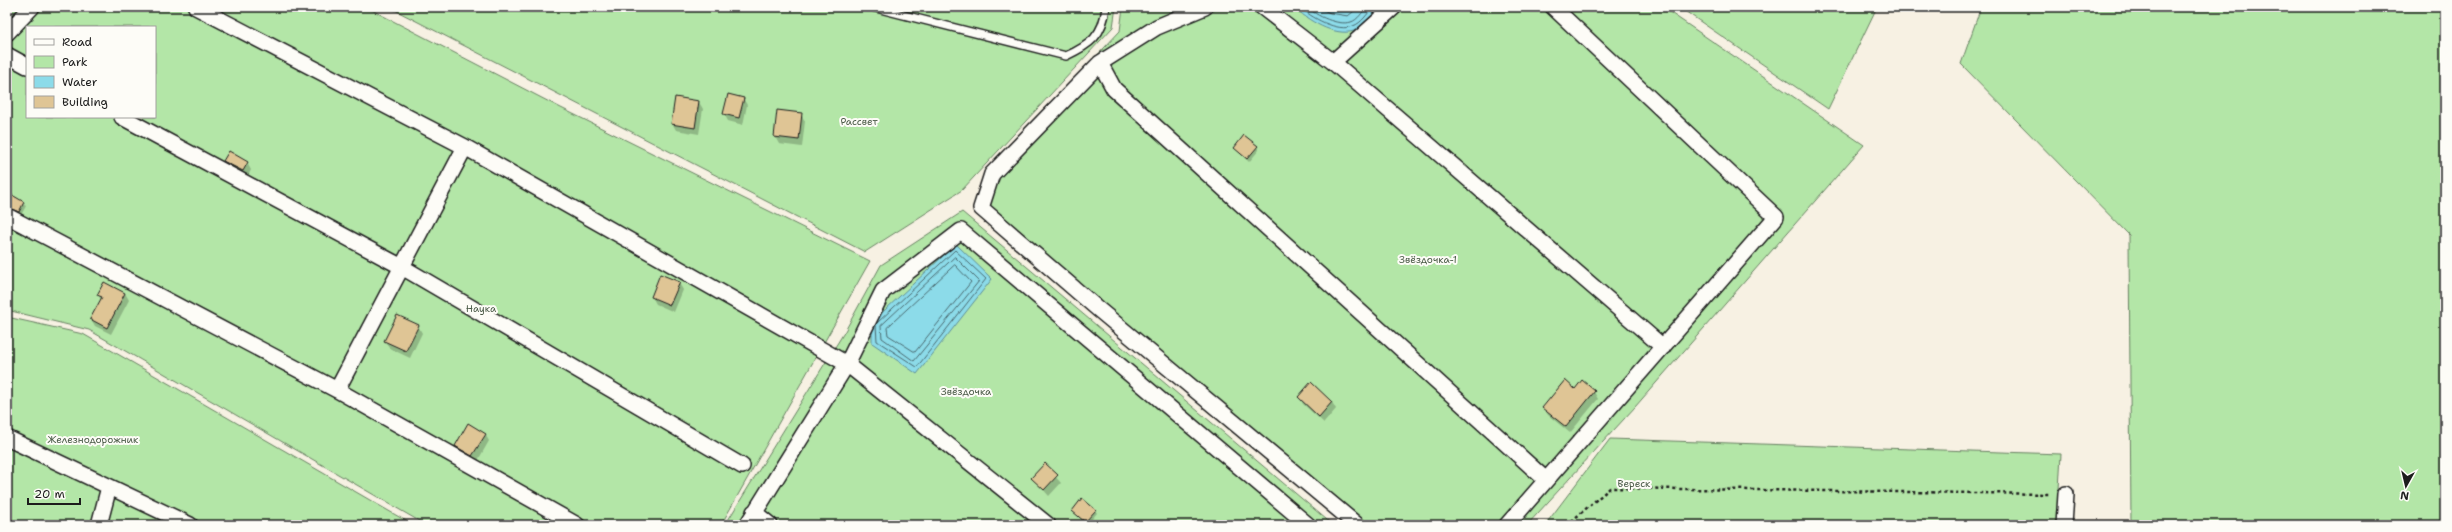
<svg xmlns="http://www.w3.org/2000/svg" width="2452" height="532" font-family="'Shantell Sans',sans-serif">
<rect width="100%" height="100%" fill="#f7f1e3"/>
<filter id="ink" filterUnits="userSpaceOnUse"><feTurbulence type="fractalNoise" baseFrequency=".025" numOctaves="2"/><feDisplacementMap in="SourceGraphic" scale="8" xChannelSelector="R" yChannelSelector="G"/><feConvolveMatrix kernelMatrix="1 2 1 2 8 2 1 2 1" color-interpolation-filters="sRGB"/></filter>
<g filter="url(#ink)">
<path fill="#b3e6a7" stroke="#688162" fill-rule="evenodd" d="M7,7h359l195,101 309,153 -149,264h-295l-337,-195 -82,-20zM27,27h128v90h-128z
M389,7h727l-3,20 -151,163 -97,62z
M1123,7h539l202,138 -229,262 -108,118h-174l-379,-321 10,-28 136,-145z
M1679,7h198l-49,102z
M1981,7h464v518h-314l-2,-290 -168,-171z
M962,212l371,313h-608l120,-194 36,-66z
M7,317l76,17 330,191h-406z
M1610,439l451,15 -4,71h-512z"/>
<path fill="#8cdbe9" stroke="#5f8f97" d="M1294,7h84c-6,8 -13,20 -24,24 -20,6 -47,-11 -60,-24z
M956,244l36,35 -75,95 -45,-31v-21z"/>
<path fill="#0003" d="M743,98l4,7 -4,20 -15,-4 -4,-7z
M699,102l4,7 -4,25 -23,-4 -4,-7z
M801,114l4,7 -3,26 -23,-3 -4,-7z
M1257,147l2,3 -10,12 -14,-14z
M224,161l23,2 4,7 -4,8 -19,-10z
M10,195l16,11 -5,9 -8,-4h-6z
M679,283l4,7 -9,22 -18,-8 -4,-7z
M125,293l4,7 -18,34 -16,-8 -4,-7 10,-19 -3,-6z
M418,326l4,7 -12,25 -21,-10 -4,-7z
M1582,382l12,10 4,7 -28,34 -22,-18 -4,-7 31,-18z
M1299,397l33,5 4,7 -12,14 -21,-19z
M485,434l4,7 -12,21 -17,-9 -4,-7z
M1045,465l16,18 -12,13 -16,-18z
M1095,510l2,3 -10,12 -14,-14z"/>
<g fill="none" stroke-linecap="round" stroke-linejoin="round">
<path stroke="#49686e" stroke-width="1" d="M1300,7c10,10 38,26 53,19 9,-3 14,-12 20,-19
M1307,7c9,9 31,19 44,15 7,-2 11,-10 16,-15
M1317,7l13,6 18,3 11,-9
M955,257l24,24 -65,80 -32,-23 -1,-12z
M955,265l16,17 -56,70 -27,-17 -1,-7z
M876,325l1,16 40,26 69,-88 -31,-29 -78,73"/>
</g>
<path fill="#dfc595" stroke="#1c1c1c" d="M728,94l16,4 -5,20 -16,-4z
M675,97l24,4 -4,27 -24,-4z
M777,110l25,3 -3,27 -25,-3z
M1244,135l14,11 -11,13 -13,-11z
M229,151l19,11 -5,9 -20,-10z
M7,192l17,10 -5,10 -12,-5z
M660,274l20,8 -10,23 -19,-8z
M104,282l21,11 -18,35 -17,-9 12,-22 -5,-2z
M397,315l22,10 -13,26 -22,-10z
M1565,380l10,9 7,-9 13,11 -29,36 -24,-19z
M1311,382l21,20 -13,15 -21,-20z
M468,423l18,11 -14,22 -17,-10z
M1045,463l13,12 -14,15 -13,-12z
M1082,498l14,12 -11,12 -13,-11z"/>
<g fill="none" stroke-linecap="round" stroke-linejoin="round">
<defs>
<path id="lane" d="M872,7l194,49c24,-11 37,-20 40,-49"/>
<path id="street" d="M196,7l269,140 382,217 201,161
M1205,7l-48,20 -57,36 -108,111 -11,34 117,101 259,216
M1262,7l71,55 330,285
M7,33l25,-26
M7,55l20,11
M1333,62l61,-55
M1100,63l14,26 432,391
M122,117l280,150 340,199
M7,216l330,174 240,135
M337,390l128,-243
M7,438l183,87
M754,512l16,13
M99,525l10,-38
M747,525l100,-161 36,-73 78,-60 347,294
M1507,525l269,-308 -223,-210
M2064,525l2,-31"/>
</defs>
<use href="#lane" stroke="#1c1c1c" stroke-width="10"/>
<use href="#street" stroke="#1c1c1c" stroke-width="18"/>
<path stroke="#1c1c1c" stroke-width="2.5" stroke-dasharray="3 3" stroke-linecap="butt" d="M1567,525l43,-37 441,6"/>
<use href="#lane" stroke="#fdfcf7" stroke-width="7"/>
<use href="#street" stroke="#fdfcf7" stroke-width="15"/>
</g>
</g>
<g text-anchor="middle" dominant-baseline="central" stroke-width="4" stroke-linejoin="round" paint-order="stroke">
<g font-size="10" fill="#495946" stroke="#fdfcf7">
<text x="859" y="121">Рассвет</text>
<text x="1428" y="259">Звёздочка-1</text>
<text x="481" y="308">Наука</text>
<text x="966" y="391">Звёздочка</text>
<text x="93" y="439">Железнодорожник</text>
<text x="1634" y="483">Вереск</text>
</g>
</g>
<rect width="2452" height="532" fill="none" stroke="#fdfcf7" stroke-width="24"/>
<rect x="12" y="12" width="2428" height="508" fill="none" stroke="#1c1c1c" stroke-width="1.5" filter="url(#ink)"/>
<rect x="26" y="26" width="130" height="92" fill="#fdfcf7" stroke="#a3a29f"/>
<rect x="34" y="39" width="20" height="6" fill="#fdfcf7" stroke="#a3a29f"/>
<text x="62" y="46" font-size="12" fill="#1c1c1c">Road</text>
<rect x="34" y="56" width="20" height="12" fill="#b3e6a7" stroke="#a3a29f"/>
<text x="62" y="66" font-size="12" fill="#1c1c1c">Park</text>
<rect x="34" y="76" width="20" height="12" fill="#8cdbe9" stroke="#a3a29f"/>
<text x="62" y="86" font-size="12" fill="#1c1c1c">Water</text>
<rect x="34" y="96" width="20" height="12" fill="#dfc595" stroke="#a3a29f"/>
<text x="62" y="106" font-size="12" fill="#1c1c1c">Building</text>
<g transform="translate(2406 486) rotate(188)" stroke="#fdfcf7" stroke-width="3" paint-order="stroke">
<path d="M0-3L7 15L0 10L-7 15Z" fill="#1c1c1c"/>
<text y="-6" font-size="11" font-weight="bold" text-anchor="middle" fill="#1c1c1c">N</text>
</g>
<path d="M28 498v6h52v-6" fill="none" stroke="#1c1c1c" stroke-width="2"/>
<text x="34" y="498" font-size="12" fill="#1c1c1c" stroke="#fdfcf7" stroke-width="3" paint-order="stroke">20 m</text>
</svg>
